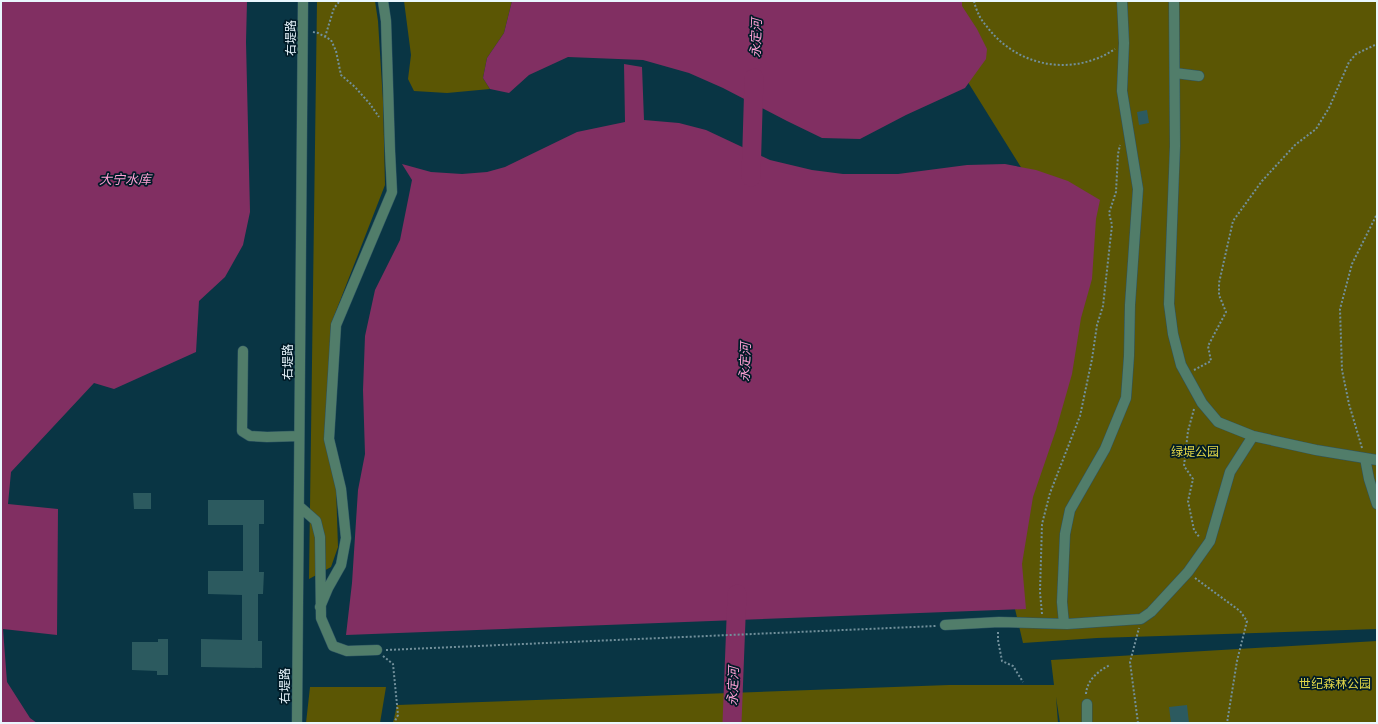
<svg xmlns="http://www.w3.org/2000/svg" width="1378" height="724" font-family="Poppins,'Noto Sans SC',sans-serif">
<rect width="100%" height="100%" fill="#093544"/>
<path fill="#5b5604" d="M317,1h58l3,20 5,80 2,84 -54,139 -6,118 11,45 2,60 -7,20 -22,12z
M404,1h108l-8,32 -17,25 -4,20 7,11 -43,4 -33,-2 -6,-12 3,-24z
M954,1h423v628l-280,9 -74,5 -32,-136 71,-274 -106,-170z
M1377,641v82h-317l-4,-26 2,26h-665l4,-18 552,-20h105l-3,-25z
M310,687h76l-6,36h-74z"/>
<path fill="#812f62" d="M1,1h246l-1,41 4,170 -7,33 -18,32 -26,24 -3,51 -82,37 -20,-6 -83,89 -3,32 50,5 -1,126 -54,-6 4,53 23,36 7,5h-36z
M512,1h450v5l15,23 10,20 -1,10 -21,29 -59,27 -46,24 -38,-1 -35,-17 -64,-33 -34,-15 -46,-13 -75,-3 -39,18 -20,18 -19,-4 -7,-11 4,-20 17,-25z
M624,64l18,3 2,53 35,3 27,7 64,30 42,10 31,4h55l69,-9 38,-1 31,6 32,11 32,19 -4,19 -4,60 -11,39 -9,56 -16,56 -23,67 -11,67 4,45 -680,26 6,-52 6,-93 7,-36 -2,-64 2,-54 10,-46 25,-50 12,-60 -10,-16 29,8 31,2 25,-2 18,-5 72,-35 48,-10z"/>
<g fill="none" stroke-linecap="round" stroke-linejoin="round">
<path stroke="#812f62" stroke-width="19" d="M751,177l3,-99
M732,723l5,-129"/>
</g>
<path fill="#2c5a5f" d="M1147,110l2,13 -10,2 -2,-13z
M133,493h18v16h-17z
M208,500h56v24h-5v48h5l-1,22h-5v47h4v27l-61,-1v-28l41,1v-45l-34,-1v-23h35v-46h-35z
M158,639h10v36h-11v-4l-25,-1v-28h26z
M1187,705l2,18h-18l-2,-16z"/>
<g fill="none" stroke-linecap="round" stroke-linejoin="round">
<defs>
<path id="minor" d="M1174,1l1,145 -6,158 4,30 8,31 21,38 16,19 35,14 63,14 61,10
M1175,73l24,3
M243,351l-1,80 8,5 17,1 32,-1
M1365,458l4,21 8,25
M299,506l17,15 4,16 1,81 12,28 14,5 30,-1
M320,607l8,-19 13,-23 5,-27 -5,-49 -12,-50 7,-114 56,-133 -2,-41 -4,-130 -3,-20
M1064,624l-2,-22 3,-68 5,-24 35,-61 21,-51 3,-42 1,-51 8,-116 -16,-98 2,-48 -2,-42
M945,625l54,-3 68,2 74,-5 10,-7 37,-40 22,-31 20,-69 23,-36
M1087,704v19
M297,723l6,-722"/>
</defs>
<use href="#minor" stroke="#2d5462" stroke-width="11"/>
<path stroke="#72909b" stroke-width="2" stroke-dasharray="2 2" stroke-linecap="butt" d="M974,1c1,5 3,10 5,14 2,5 6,9 9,13 30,39 85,49 127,21
M313,32l5,1 13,7 5,11 5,24 14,12 15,17 9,13
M325,37l9,-29 6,-7
M1194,370l17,-9 -3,-15 18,-34 -7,-17v-12l14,-62 29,-40 33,-36 21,-16 13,-21 20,-46 7,-8 21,-10
M1194,409l-6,22 -4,35 9,13 -5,22 6,29 6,8
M1362,448l-13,-44 -7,-34 -2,-61 12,-45 25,-50
M1195,578l45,33 7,10 -10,40 -10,62
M1042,614l-2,-22 2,-68 8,-31 30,-77 12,-57 5,-34 6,-19 9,-81 -3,-12 7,-21 2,-38 2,-9
M998,632v8l4,21 11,5 10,16
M386,650l550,-24
M383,656l10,8 5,51 -4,8
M1086,694c1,-14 12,-23 24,-29
M1138,723l-8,-61 9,-34"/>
<use href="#minor" stroke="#517d6a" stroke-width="10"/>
</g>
<g text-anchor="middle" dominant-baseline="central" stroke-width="3.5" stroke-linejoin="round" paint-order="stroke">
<g font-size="12" fill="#e9f7fe" stroke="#001b27">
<text transform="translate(290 38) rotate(-90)">右堤路</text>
<text transform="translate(287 362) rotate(-90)">右堤路</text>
<text transform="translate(284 686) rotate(-90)">右堤路</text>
</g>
<g font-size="12" fill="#e0d648" stroke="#001b27">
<text x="1195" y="451">绿堤公园</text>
<text x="1335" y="683">世纪森林公园</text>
</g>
<g font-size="13" font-style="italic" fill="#fda0d4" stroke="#001b27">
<text transform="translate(756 38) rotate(-88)">永定河</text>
<text x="125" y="179">大宁水库</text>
<text transform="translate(745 362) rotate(-88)">永定河</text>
<text transform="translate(733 686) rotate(-88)">永定河</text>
</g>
</g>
<rect width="1378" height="724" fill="none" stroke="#e9f7fe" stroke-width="4"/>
</svg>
